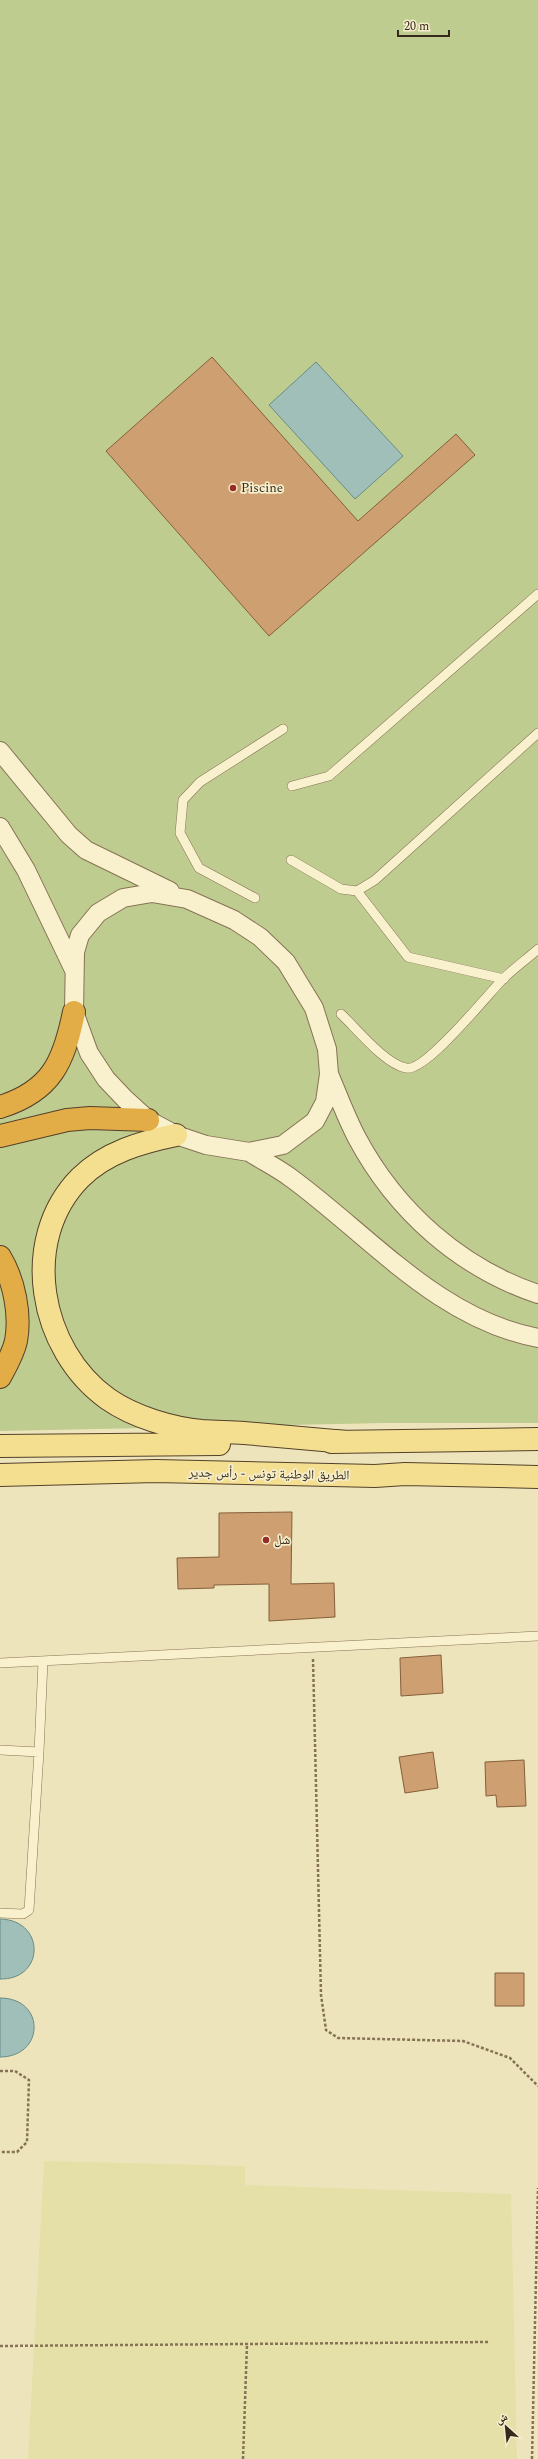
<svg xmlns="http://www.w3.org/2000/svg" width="538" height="2459" font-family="Spectral,'Noto Naskh Arabic',serif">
<rect width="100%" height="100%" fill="#eee4bb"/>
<path fill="#e4e0a8" d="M44,2161l201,5v19l266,9 6,265h-489z"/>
<path fill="#bfcc90" d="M0,0h538v1423h-153l-385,8z"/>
<path fill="#a0bfb9" stroke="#678c86" d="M316,362l87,94 -48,43 -86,-94z
M0,1919c46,1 45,61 0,60z
M0,1998c46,0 45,59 0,59z"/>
<path fill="#ce9f70" stroke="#855f3a" d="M212,357l146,164 98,-87 19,21 -206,181 -163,-185z
M292,1512l-1,72 43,-1 1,34 -66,4v-37l-55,1v3l-36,1 -1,-31 42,-1v-44z
M441,1655l2,38 -42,3 -1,-38z
M433,1752l5,36 -33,5 -6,-36z
M524,1760l2,46 -29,1 -1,-12 -10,1 -1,-34z
M495,1973h29v33h-29z"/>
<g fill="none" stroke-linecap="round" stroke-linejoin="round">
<defs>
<path id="lane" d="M292,786l37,-10 209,-182
M291,860l50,29 16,2 18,-11 163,-147
M357,891l51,66 96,22
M255,898l-56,-30 -19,-35 3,-33 17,-18 83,-53
M341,1014c17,16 44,50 65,54 19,5 82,-74 97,-89 11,-11 24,-20 35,-30
M0,1663l538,-27
M0,1750l39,2 -10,158 -6,4 -23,-1
M39,1752l4,-91"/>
<path id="street" d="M0,751l69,84 17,15 84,41
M0,827l26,43 48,100
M152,893l35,6 47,21 26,17 26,25 28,46 13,41 2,25 -4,28 -10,19 -32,24 -34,7 -43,-7 -30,-10 -28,-15 -23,-21 -19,-20 -17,-26 -15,-41 1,-60 5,-17 18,-22 25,-15z
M329,1074c9,21 17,43 28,64 39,73 103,130 181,156
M249,1152c14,9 29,16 42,26 78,57 147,141 247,160"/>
<path id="primary" d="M176,1135c-34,7 -70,17 -96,43 -61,62 -41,172 28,221 26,18 63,29 94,32 14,1 28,1 42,2 34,3 68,6 102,9
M331,1442l207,-3
M0,1446l219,-2
M0,1475l156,-4 219,5 30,-2 133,3"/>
<path id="highway" d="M0,1107c52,-16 64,-46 74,-95
M0,1136l67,-16 23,-2 58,2
M0,1257c14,23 21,57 16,84 -3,13 -10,25 -16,36"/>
</defs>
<use href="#lane" stroke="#867355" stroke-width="10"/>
<use href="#street" stroke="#867355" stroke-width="20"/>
<use href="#primary" stroke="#53412a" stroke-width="24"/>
<use href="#highway" stroke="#53412a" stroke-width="24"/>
<path stroke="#867355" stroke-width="2.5" stroke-dasharray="3 2" stroke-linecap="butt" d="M313,1659l8,336 5,35 12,8 125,3 47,17 28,28
M0,2071h15l14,9 -2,62 -10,10h-17
M0,2346l489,-4
M243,2459l4,-115
M532,2459l6,-271"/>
<use href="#lane" stroke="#f9f0ce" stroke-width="9"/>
<use href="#street" stroke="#f9f0ce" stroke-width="18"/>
<use href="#primary" stroke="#f4de90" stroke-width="22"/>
<use href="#highway" stroke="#e2ac47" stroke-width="22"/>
</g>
<g fill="#962d24" stroke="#f6edcb" stroke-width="1.5">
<circle cx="233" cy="488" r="4"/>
<circle cx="266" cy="1540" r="4"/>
</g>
<g text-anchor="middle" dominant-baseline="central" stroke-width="3.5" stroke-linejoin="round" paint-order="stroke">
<g font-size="13" fill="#34291a" stroke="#f6edcb" text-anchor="start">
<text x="241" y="488">Piscine</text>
<text x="274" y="1540">شل</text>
</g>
<g font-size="13" fill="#34291a" stroke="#f6edcb">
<text transform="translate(269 1474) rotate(1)">الطريق الوطنية تونس - رأس جدير</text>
</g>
</g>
<g transform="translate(506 2427) rotate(333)" stroke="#f6edcb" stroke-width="3" paint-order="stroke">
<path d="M0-3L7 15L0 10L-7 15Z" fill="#34291a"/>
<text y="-6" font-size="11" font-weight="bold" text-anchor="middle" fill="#34291a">ش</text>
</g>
<path d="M398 30v6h51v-6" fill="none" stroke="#34291a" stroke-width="2"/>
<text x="404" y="30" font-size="12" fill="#34291a" stroke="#f6edcb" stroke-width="3" paint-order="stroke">20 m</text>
</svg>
